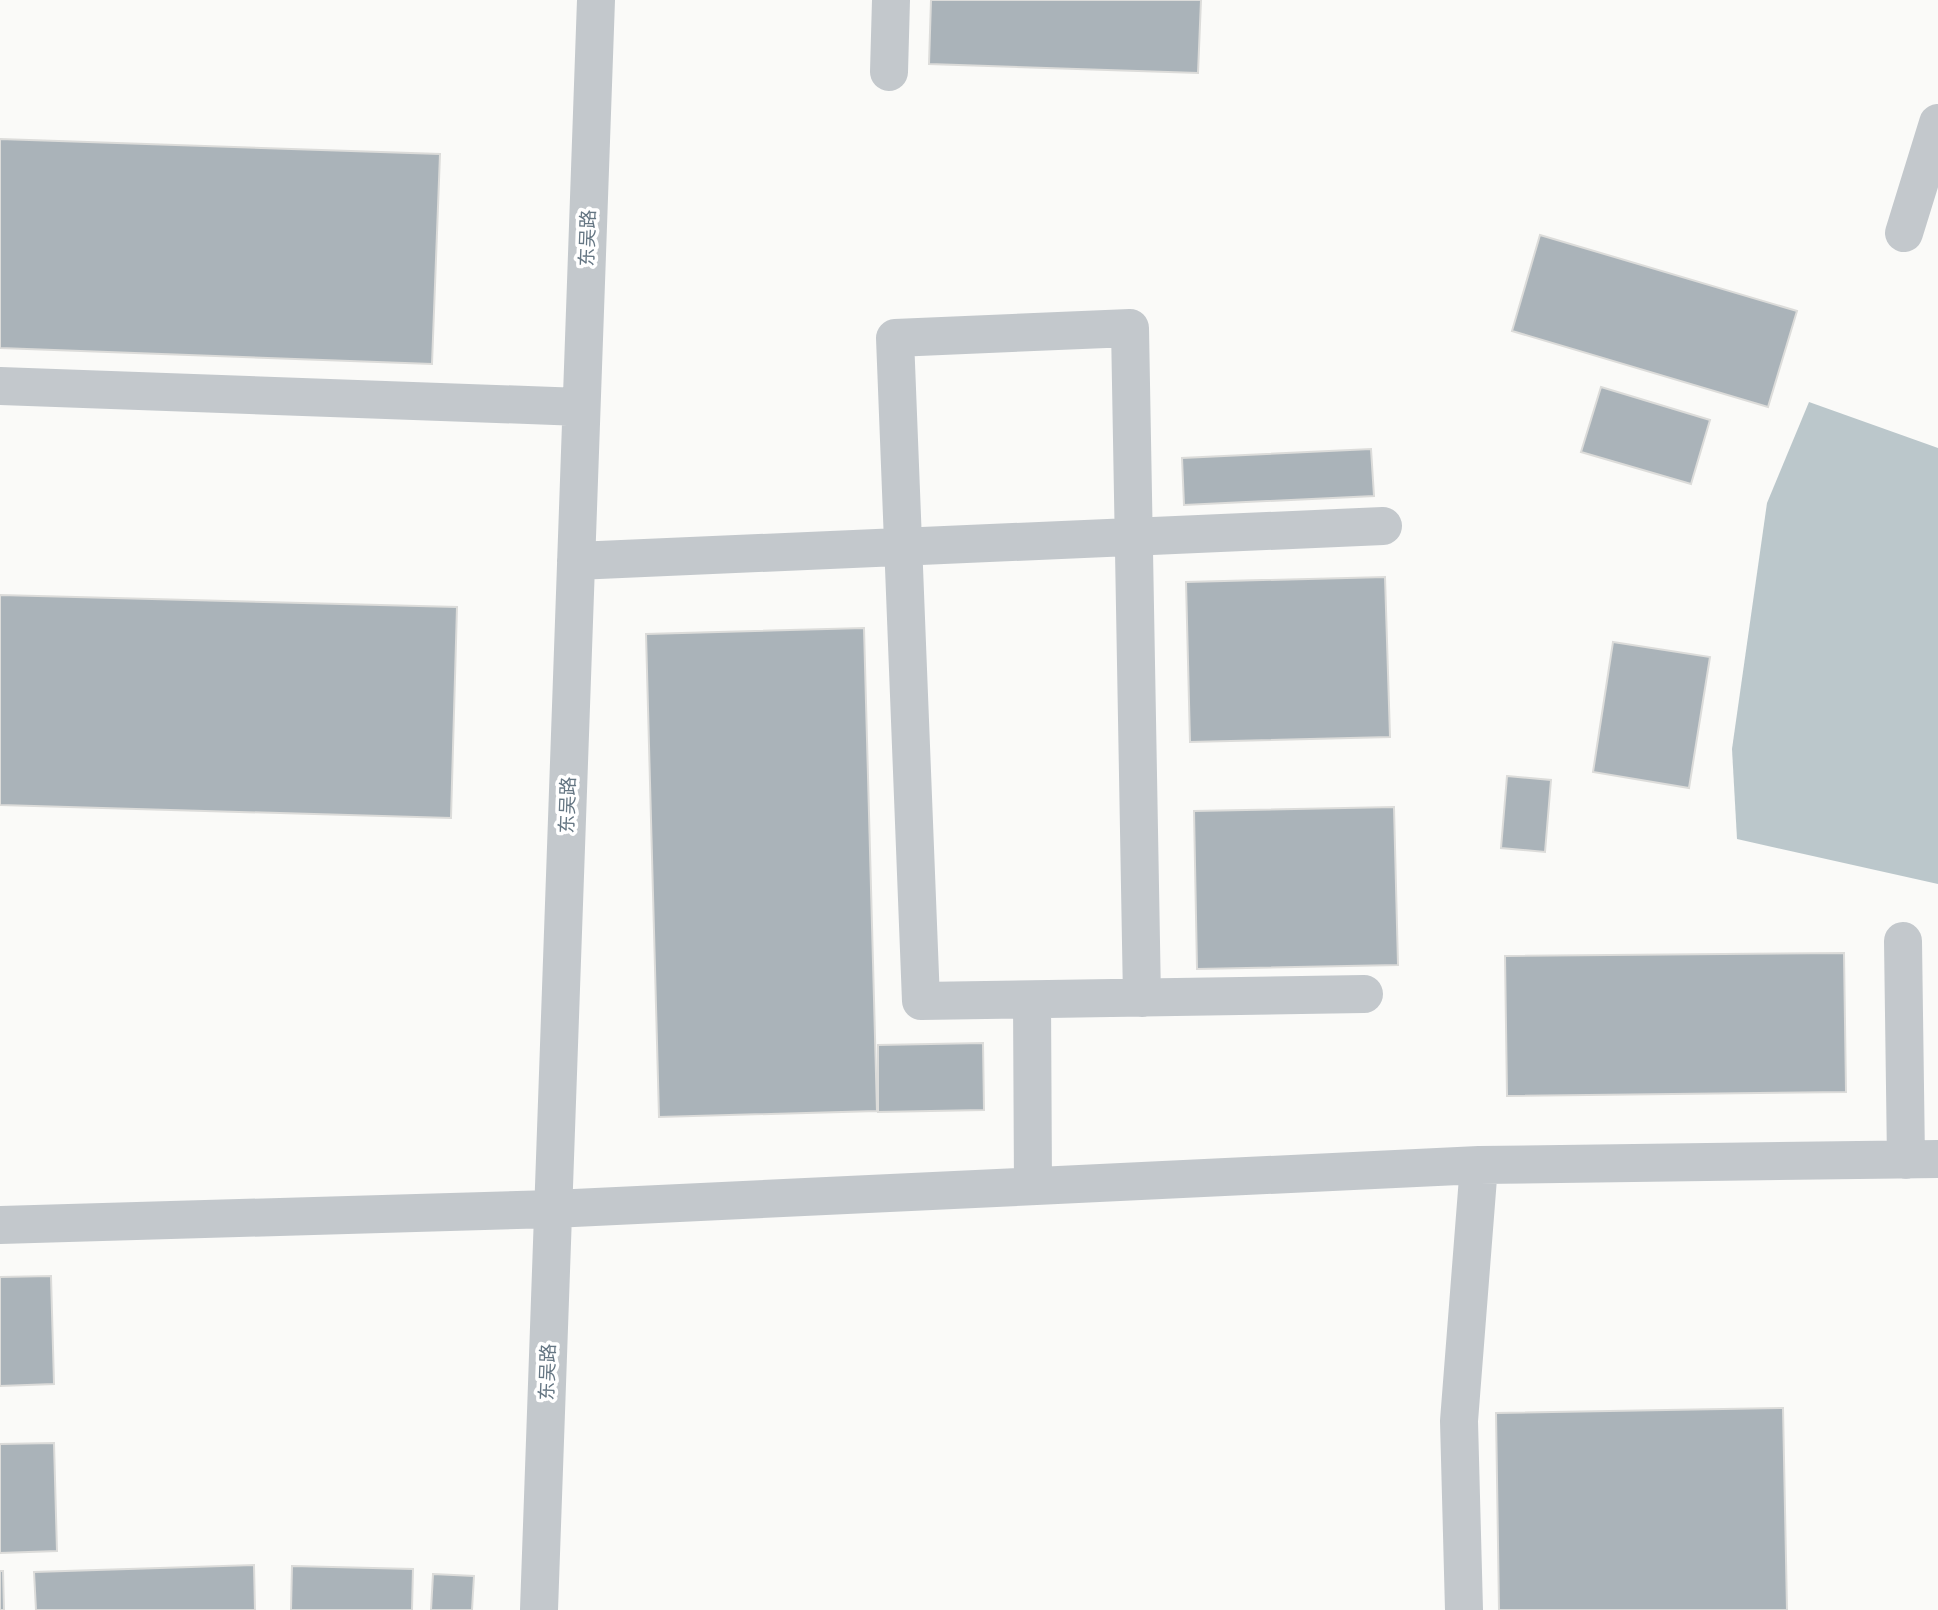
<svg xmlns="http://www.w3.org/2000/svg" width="1938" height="1610" font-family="'PT Sans','Noto Sans SC',sans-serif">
<rect width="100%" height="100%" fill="#fafaf8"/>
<path fill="#bbc7cb" d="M1809,402l129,46v436l-201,-45 -5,-90 35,-246z"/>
<path fill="#aab3b9" stroke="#dcdcda" stroke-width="2" d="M931,0h270l-3,73 -269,-9z
M0,139l440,15 -8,210 -432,-16z
M1540,235l257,76 -29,96 -256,-76z
M1601,387l109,33 -19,64 -110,-32z
M1371,449l3,47 -190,9 -2,-47z
M1385,577l5,160 -200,5 -4,-160z
M0,595l457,12 -6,211 -451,-13z
M864,628l13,483 -218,6 -13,-483z
M1613,642l97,15 -21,131 -96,-16z
M1507,776l44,4 -6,72 -44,-4z
M1394,807l4,158 -201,4 -3,-158z
M1844,953l2,139 -339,4 -2,-140z
M983,1043l1,67 -106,2v-67z
M51,1276l3,108 -54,2v-109z
M1783,1408l4,202h-288l-3,-197z
M54,1443l3,108 -57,2v-109z
M254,1565l1,45h-219l-2,-38z
M292,1566l121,3 -1,41h-121z
M0,1571h3l1,39h-4z
M433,1574l41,2 -2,34h-41z"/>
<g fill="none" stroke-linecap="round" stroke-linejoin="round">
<path stroke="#c3c8cc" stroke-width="38" d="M889,72l2,-72
M1904,233l34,-110
M0,386l581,21
M576,561l807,-35
M1903,941l3,219
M1142,998l-12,-670 -235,10 26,663 443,-7
M1032,1000l1,186
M0,1225l553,-16 926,-44 459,-6
M539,1610l57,-1610
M1464,1610l-5,-189 20,-256"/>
</g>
<g text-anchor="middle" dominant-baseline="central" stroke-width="7" stroke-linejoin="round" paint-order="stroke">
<g font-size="19" fill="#657683" stroke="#fff">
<text transform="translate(587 238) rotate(-88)">东吴路</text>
<text transform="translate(567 805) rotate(-88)">东吴路</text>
<text transform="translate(547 1372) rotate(-88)">东吴路</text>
</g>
</g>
</svg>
